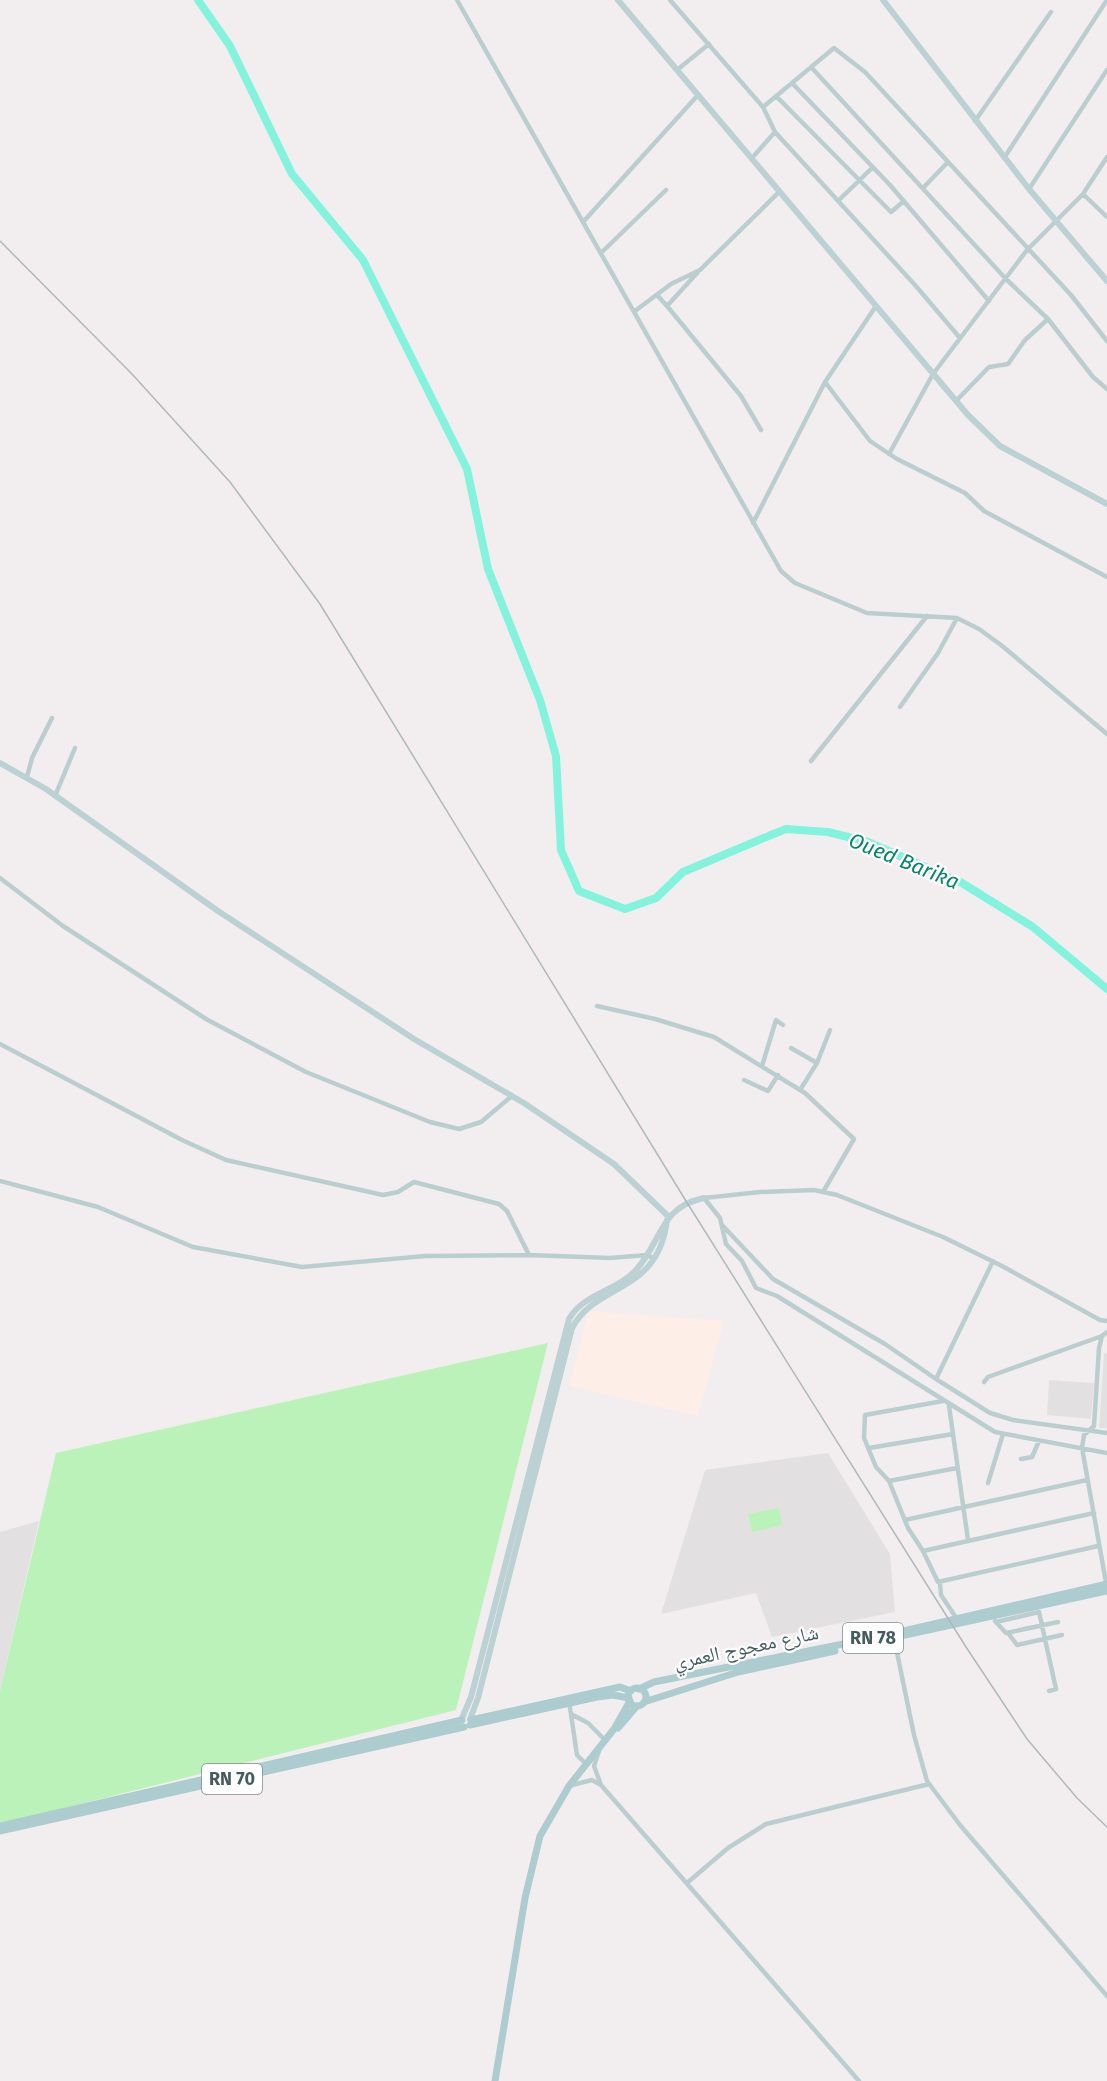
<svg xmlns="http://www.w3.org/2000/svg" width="1107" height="2081" font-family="'Fira Sans','Noto Naskh Arabic',sans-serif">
<rect width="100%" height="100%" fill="#f2eef0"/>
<path fill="#fdeee7" d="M588,1311l136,10 -26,95 -129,-30z"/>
<path fill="#e3e0e2" d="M1104,1353l3,1v74h-8z
M1049,1380l45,3 -3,36 -44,-4z
M828,1453l62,101 5,58 -123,25 -16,-44 -95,21 44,-144z
M39,1521l-39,170v-159z"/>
<path fill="#baf2ba" d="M548,1343l-92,367 -456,114v-133l56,-238z
M779,1508l3,17 -30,7 -4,-18z"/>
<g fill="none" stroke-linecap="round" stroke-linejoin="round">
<path stroke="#83f3dd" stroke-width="8" d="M198,0l32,46 62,128 71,86 104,209 21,100 52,131 16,56 5,94 18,41 46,18 31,-11 27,-26 88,-37 15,-6 42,3 40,10 94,41 71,44 74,62"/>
<path stroke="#bbcecf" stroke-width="4.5" d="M457,0l324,571 14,12 72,30 90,5 22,11 22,16 106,89
M670,0l93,107 71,-59 31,24 206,223 36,46
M811,67l195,212 42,40 45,58 14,12
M677,70l32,-26
M792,83l98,102 99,116
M776,96l115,116 13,-11
M763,107l12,25 140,153 45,53
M975,121l76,-109
M752,158l23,-26
M1004,158l103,-158
M923,188l25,-26
M1029,189l78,-119
M1083,194l24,23
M838,201l35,-34
M584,221l114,-126
M602,252l64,-62
M657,295l10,11 31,-34
M667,306l74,90 20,34
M635,311l36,-27 29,-14 80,-79
M825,382l45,59 27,18 68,34 19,18 123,66
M956,401l33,-34 19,-3 17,-24 23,-21
M889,454l44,-80 94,-124 56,-56 24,-37
M753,523l72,-141 51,-76
M900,707l38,-54 19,-35
M811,761l116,-145
M27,777l5,-19 20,-40
M55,796l20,-48
M0,878l63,48 143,93 100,53 124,50 29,7 22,-7 31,-26
M597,1006l58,13 59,18 91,56 49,46 -31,53
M0,1044l182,96 44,20 157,35 15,-3 16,-10 85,22 8,7 22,44
M791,1048l26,15
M762,1066l14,-46 7,5
M744,1080l24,11 10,-16
M800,1090l17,-27 13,-33
M0,1181l98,26 95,40 109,20 123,-11 104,-1 81,3 37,-3 6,3
M723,1226l50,53 112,65 51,35
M993,1261l-57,118 54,34 23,7 94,13
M1107,1321l-7,-1 -98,-54 -59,-29 -106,-42 -23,-5 -54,2 -56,6 16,20 6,26 16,17 14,27 21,8 218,136 112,21
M1107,1332l-5,4 -3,12 -5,78 -10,9 -2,13 25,140
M984,1382l4,-5 114,-41
M943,1401l-78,14 -1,23 12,29 13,14 19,47 15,23 15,31 160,-36
M949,1406l19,134
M869,1448l84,-14
M1021,1459l11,-2 7,-16
M889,1481l68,-13
M988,1483l15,-49
M905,1520l182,-40
M923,1551l171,-38
M940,1582l1,13 16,24
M995,1621l11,12 52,-11
M996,1622l43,-10 17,77 -7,2
M1008,1633l9,12 45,-10
M894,1638l20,97 13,46 33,44 147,171
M569,1701l8,54 9,9
M571,1714l17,9 17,17
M572,1785l20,-5 9,5 -7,-19 5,-15
M601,1785l258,296
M687,1883l41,-35 38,-24 163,-40"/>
<path stroke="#bbd1d4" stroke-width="6" d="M618,0l350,415 32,31 107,58
M883,0l146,189 78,92
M0,763l46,26 172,122 196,128 110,64 90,61 55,53
M462,1718l9,-21 98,-378c15,-26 48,-28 67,-49 26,-28 23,-63 68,-72
M470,1719l8,-21 94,-370c24,-46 86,-33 95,-108"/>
<path stroke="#acccd0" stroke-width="7" d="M896,1637l211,-46
M628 1697a9 9 0 1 1 18 0a9 9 0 1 1-18 0Z
M639,1689l15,-7 219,-44 234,-54
M644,1702l94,-30 97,-21
M471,1720l149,-33 11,4
M470,1725l127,-28 16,-2 16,3
M618,1728l19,-22
M0,1826l462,-106
M0,1831l464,-104
M495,2081l30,-183 15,-62 29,-50 45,-57 16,-28"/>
<path stroke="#b0b8ba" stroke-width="1.5" d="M0,241l132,133 98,108 90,122 366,597 280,446 61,92 50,59 30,29"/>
</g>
<g text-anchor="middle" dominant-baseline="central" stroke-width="4.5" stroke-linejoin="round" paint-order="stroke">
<g fill="#fff" stroke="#7d8d8e" stroke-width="1.5">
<rect x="843" y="1623" width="60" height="30" rx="4.5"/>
<rect x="202" y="1764" width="60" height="30" rx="4.5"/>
</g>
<g font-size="18" font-weight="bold" fill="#455c5e">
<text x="873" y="1638">RN 78</text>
<text x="232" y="1779">RN 70</text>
</g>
<g font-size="20" fill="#455c5e" stroke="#fff">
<text transform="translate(746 1647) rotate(-12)">شارع معجوج العمري</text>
</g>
<g font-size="21" font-style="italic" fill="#06846b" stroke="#fff">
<text transform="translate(904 861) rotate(22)">Oued Barika</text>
</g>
</g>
</svg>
